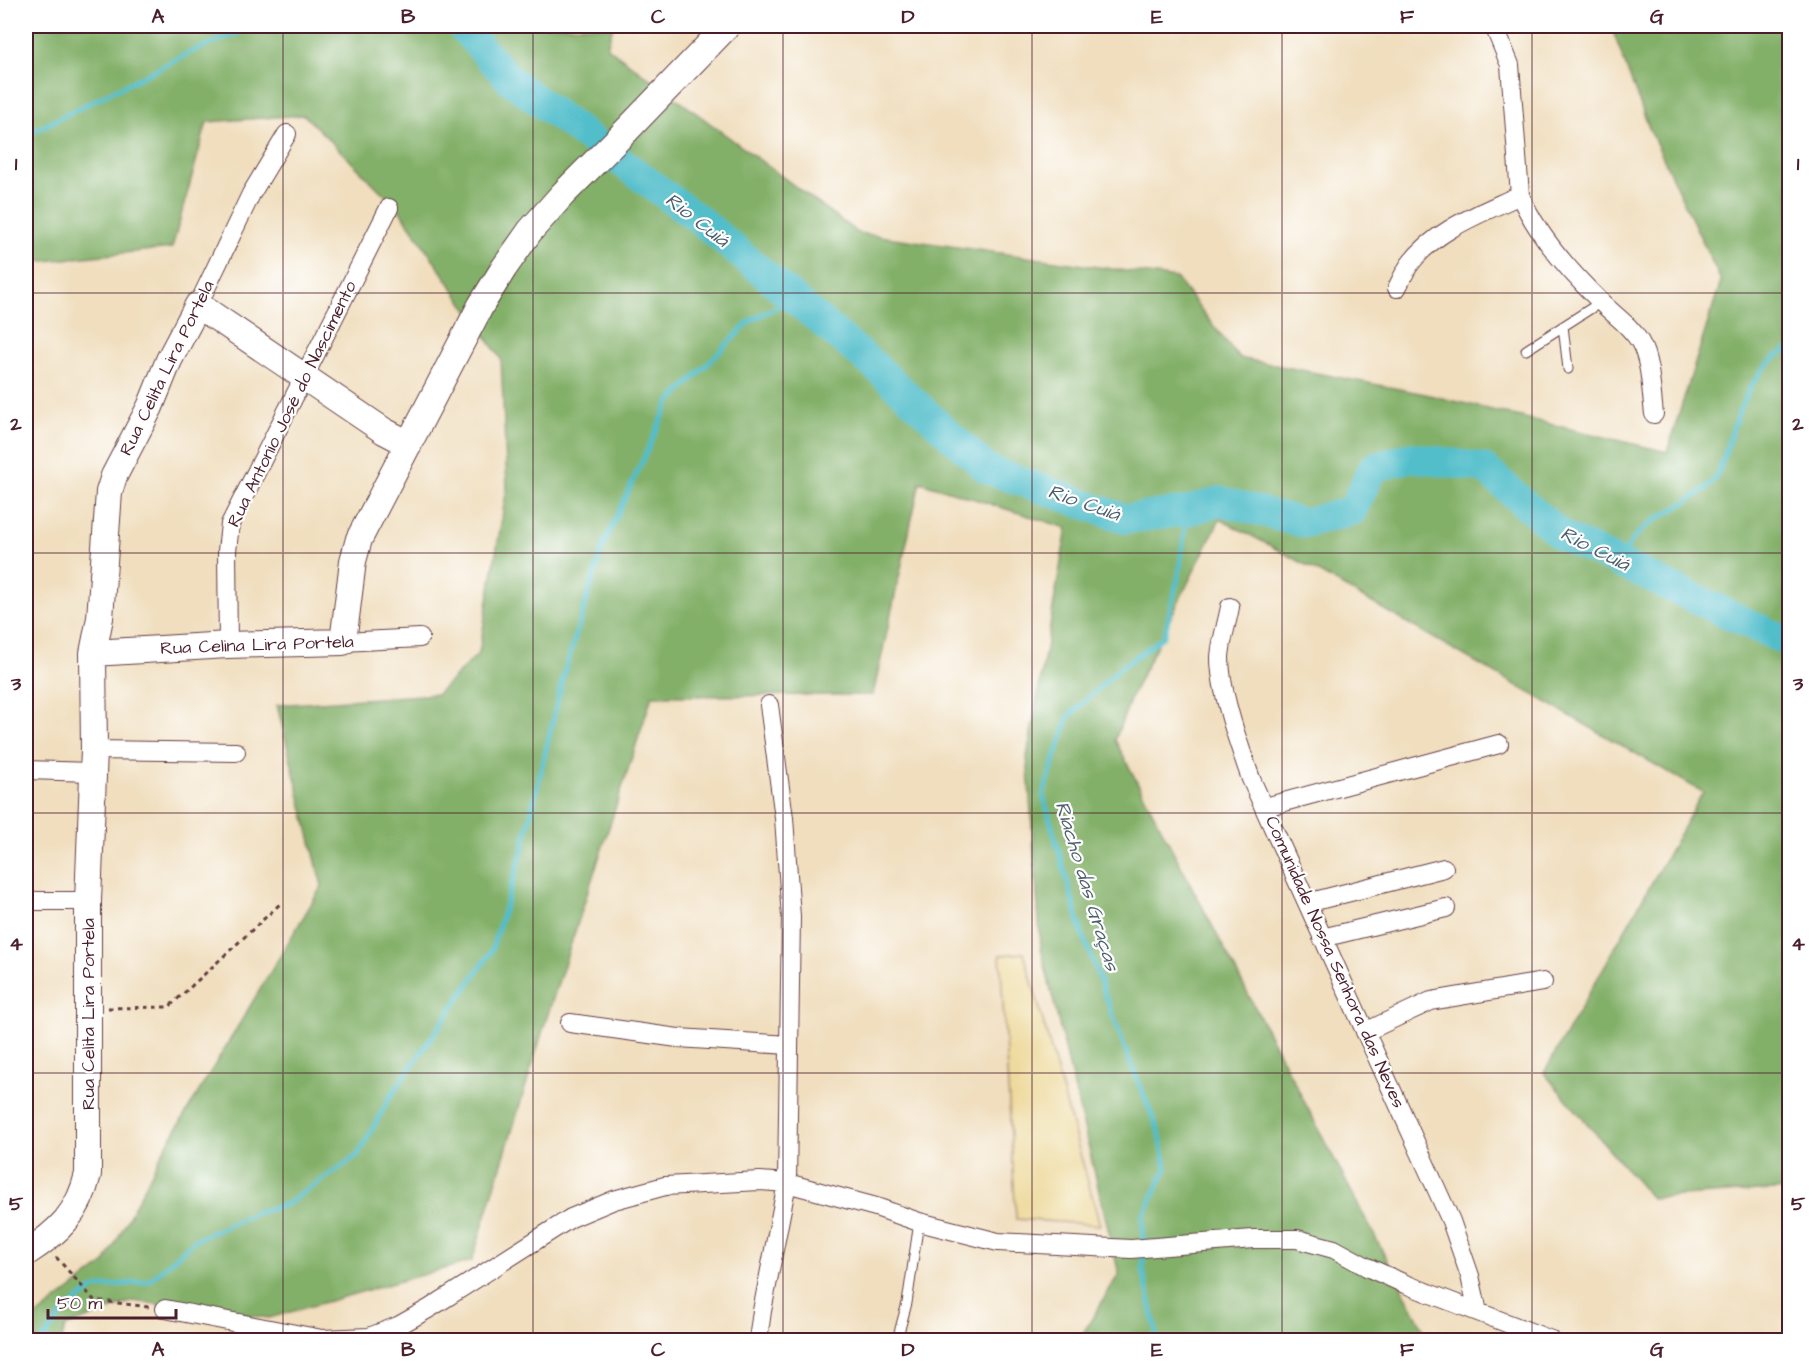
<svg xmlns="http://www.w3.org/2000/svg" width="1815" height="1366" font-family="'Architects Daughter',sans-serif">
<rect width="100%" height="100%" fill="#fff"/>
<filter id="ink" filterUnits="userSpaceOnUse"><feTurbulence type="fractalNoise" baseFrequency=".0167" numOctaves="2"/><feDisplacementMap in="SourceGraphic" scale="12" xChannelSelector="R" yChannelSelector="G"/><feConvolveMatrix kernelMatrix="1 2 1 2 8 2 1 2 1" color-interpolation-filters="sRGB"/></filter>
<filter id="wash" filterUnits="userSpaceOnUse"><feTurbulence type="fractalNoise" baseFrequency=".008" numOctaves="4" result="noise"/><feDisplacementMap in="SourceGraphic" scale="24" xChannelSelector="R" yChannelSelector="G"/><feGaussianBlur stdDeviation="1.35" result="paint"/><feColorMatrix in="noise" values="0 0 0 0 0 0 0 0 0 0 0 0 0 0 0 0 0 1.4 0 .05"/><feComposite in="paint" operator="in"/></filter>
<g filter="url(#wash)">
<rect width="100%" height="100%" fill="#f0debe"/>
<path fill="#83b069" stroke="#66684a" stroke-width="1.5" d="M26,26h587l-6,21 251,186 318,45 63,80 186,36 242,58 54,-171 -72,-153 -38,-102h178v1163l-138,9 -107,-125 159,-281 -404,-231 -79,-42 -88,176 -17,45 314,600h-350l40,-66 -78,-325 -14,-192 40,-229 -147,-46 -47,213 -221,1 -106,324 -74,241 -203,57 -136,-17 -68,26 -3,13h-36v-16l79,-61 57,-110 160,-267 -45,-181 160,-11 42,-41 28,-165 -6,-129 -103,-151 -94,-93 -97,7 -35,126 -146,15z"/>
<path fill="#eeda9e" stroke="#9c7c64" stroke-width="1.5" d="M1024,953l76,272 -84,-6 -16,-264z"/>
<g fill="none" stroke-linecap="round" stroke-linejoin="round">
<path stroke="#51beca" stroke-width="5" d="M26,135l171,-86 60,-23
M1621,563c12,-40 45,-46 76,-68 4,-4 11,-7 14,-11 10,-12 13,-29 18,-43 10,-34 26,-76 61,-93
M42,1340l22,-29 30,-23 55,-7 46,-41 58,-26 34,-10 71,-49 32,-58 101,-145 31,-100 41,-175 40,-131 66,-143 81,-82 43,-23
M1154,1340l2,-10 -13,-60v-53l23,-48 -6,-34 -31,-76 -48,-129 -38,-135 26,-79 49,-46 46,-34 15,-62 8,-63"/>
<path stroke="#51beca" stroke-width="30" d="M461,26l49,54 191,141 176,147 110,101 138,50 62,-8 34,-10 83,22 48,-12 21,-43 38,-11 73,11 78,68 228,107"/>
</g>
</g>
<g filter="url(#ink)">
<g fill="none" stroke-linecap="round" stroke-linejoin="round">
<defs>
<path id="service" d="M1563,326l5,43
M1526,350l75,-48
M897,1340l10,-37 12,-81"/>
<path id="minor" d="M1494,26l16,39 10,130c16,38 51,78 81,107 13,13 29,23 39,40 11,20 11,49 14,72
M1397,288c4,-8 8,-17 13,-24 26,-35 72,-51 110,-69
M198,305l53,-111 36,-60
M1230,607c-3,16 -9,34 -10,50 0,35 19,88 31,122l200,442 19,55 8,36
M343,642l77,-4
M228,645l-1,-94 3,-27 159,-316
M94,750l142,2
M26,770l66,2
M1265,807l234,-63
M26,901h62
M1307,903l137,-35
M1322,938l124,-30
M570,1023l108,15 111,7
M1365,1032l66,-31 112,-19
M165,1309l157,30 47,-2 29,-11 32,-18 141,-90 43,-18 51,-14 95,-5 27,2 89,24 43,15 79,20 133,7 122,-10h44l37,10 33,18 38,17 146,56
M758,1340l4,-29 25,-128 4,-266 -7,-99 -15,-113"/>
<path id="secondary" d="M93,653l135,-8 115,-3 10,-81 6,-22 122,-234 23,-37 26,-37 33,-37 62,-62 102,-106
M26,1253c33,-21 53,-40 62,-79v-273l6,-151 -1,-97 7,-35 9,-126 5,-16 36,-69 19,-47 29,-55 186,126 25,13"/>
</defs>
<use href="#service" stroke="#633c41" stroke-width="11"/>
<use href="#minor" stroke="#633c41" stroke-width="20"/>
<use href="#secondary" stroke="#633c41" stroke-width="28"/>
<path stroke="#633c41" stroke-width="3" stroke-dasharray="4.5 4.5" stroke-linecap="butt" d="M108,1008l61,-1 111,-103
M56,1257l38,43 55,7"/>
<use href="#service" stroke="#fff" stroke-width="9"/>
<use href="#minor" stroke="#fff" stroke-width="18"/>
<use href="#secondary" stroke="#fff" stroke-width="26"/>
</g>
</g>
<path fill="none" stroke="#4a1f2b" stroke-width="1.5" stroke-opacity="0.55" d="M283,26v1314M533,26v1314M783,26v1314M1032,26v1314M1282,26v1314M1532,26v1314M26,293h1764M26,553h1764M26,813h1764M26,1073h1764"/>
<g text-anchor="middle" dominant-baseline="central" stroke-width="4.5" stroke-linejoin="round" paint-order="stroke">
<g font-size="18" fill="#4a1f2b" stroke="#fff">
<text transform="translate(167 368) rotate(-64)">Rua Celita Lira Portela</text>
<text transform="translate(292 404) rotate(-64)">Rua Antonio José do Nascimento</text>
<text transform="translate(257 645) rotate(-2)">Rua Celina Lira Portela</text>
<text transform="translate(1335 962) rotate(66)">Comunidade Nossa Senhora das Neves</text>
<text transform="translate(88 1014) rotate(-90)">Rua Celita Lira Portela</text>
</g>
<g font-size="20" font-style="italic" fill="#4d5f6b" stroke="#fff">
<text transform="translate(697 220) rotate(38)">Rio Cuiá</text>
<text transform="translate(1084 503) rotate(19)">Rio Cuiá</text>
<text transform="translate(1595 549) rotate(27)">Rio Cuiá</text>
<text transform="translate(1087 886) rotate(73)">Riacho das Graças</text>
</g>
</g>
<rect width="1815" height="1366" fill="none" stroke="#fff" stroke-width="66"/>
<path d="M48 1309v9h128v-9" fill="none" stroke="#4a1f2b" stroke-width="3"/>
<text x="57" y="1309" font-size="18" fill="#4a1f2b" stroke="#ffffff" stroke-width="4.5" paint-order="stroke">50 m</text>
<rect x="33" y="33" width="1749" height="1300" fill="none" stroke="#4a1f2b" stroke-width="2"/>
<g font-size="20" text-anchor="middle" font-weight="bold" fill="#4a1f2b">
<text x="158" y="23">A</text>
<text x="408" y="23">B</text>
<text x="658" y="23">C</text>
<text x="908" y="23">D</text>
<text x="1157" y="23">E</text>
<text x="1407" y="23">F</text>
<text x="1657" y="23">G</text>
<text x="16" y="170">1</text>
<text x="1798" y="170">1</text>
<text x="16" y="430">2</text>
<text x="1798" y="430">2</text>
<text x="16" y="690">3</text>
<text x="1798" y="690">3</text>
<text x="16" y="950">4</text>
<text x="1798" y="950">4</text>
<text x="16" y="1210">5</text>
<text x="1798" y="1210">5</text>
<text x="158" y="1356">A</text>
<text x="408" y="1356">B</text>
<text x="658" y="1356">C</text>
<text x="908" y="1356">D</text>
<text x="1157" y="1356">E</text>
<text x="1407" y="1356">F</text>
<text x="1657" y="1356">G</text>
</g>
</svg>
